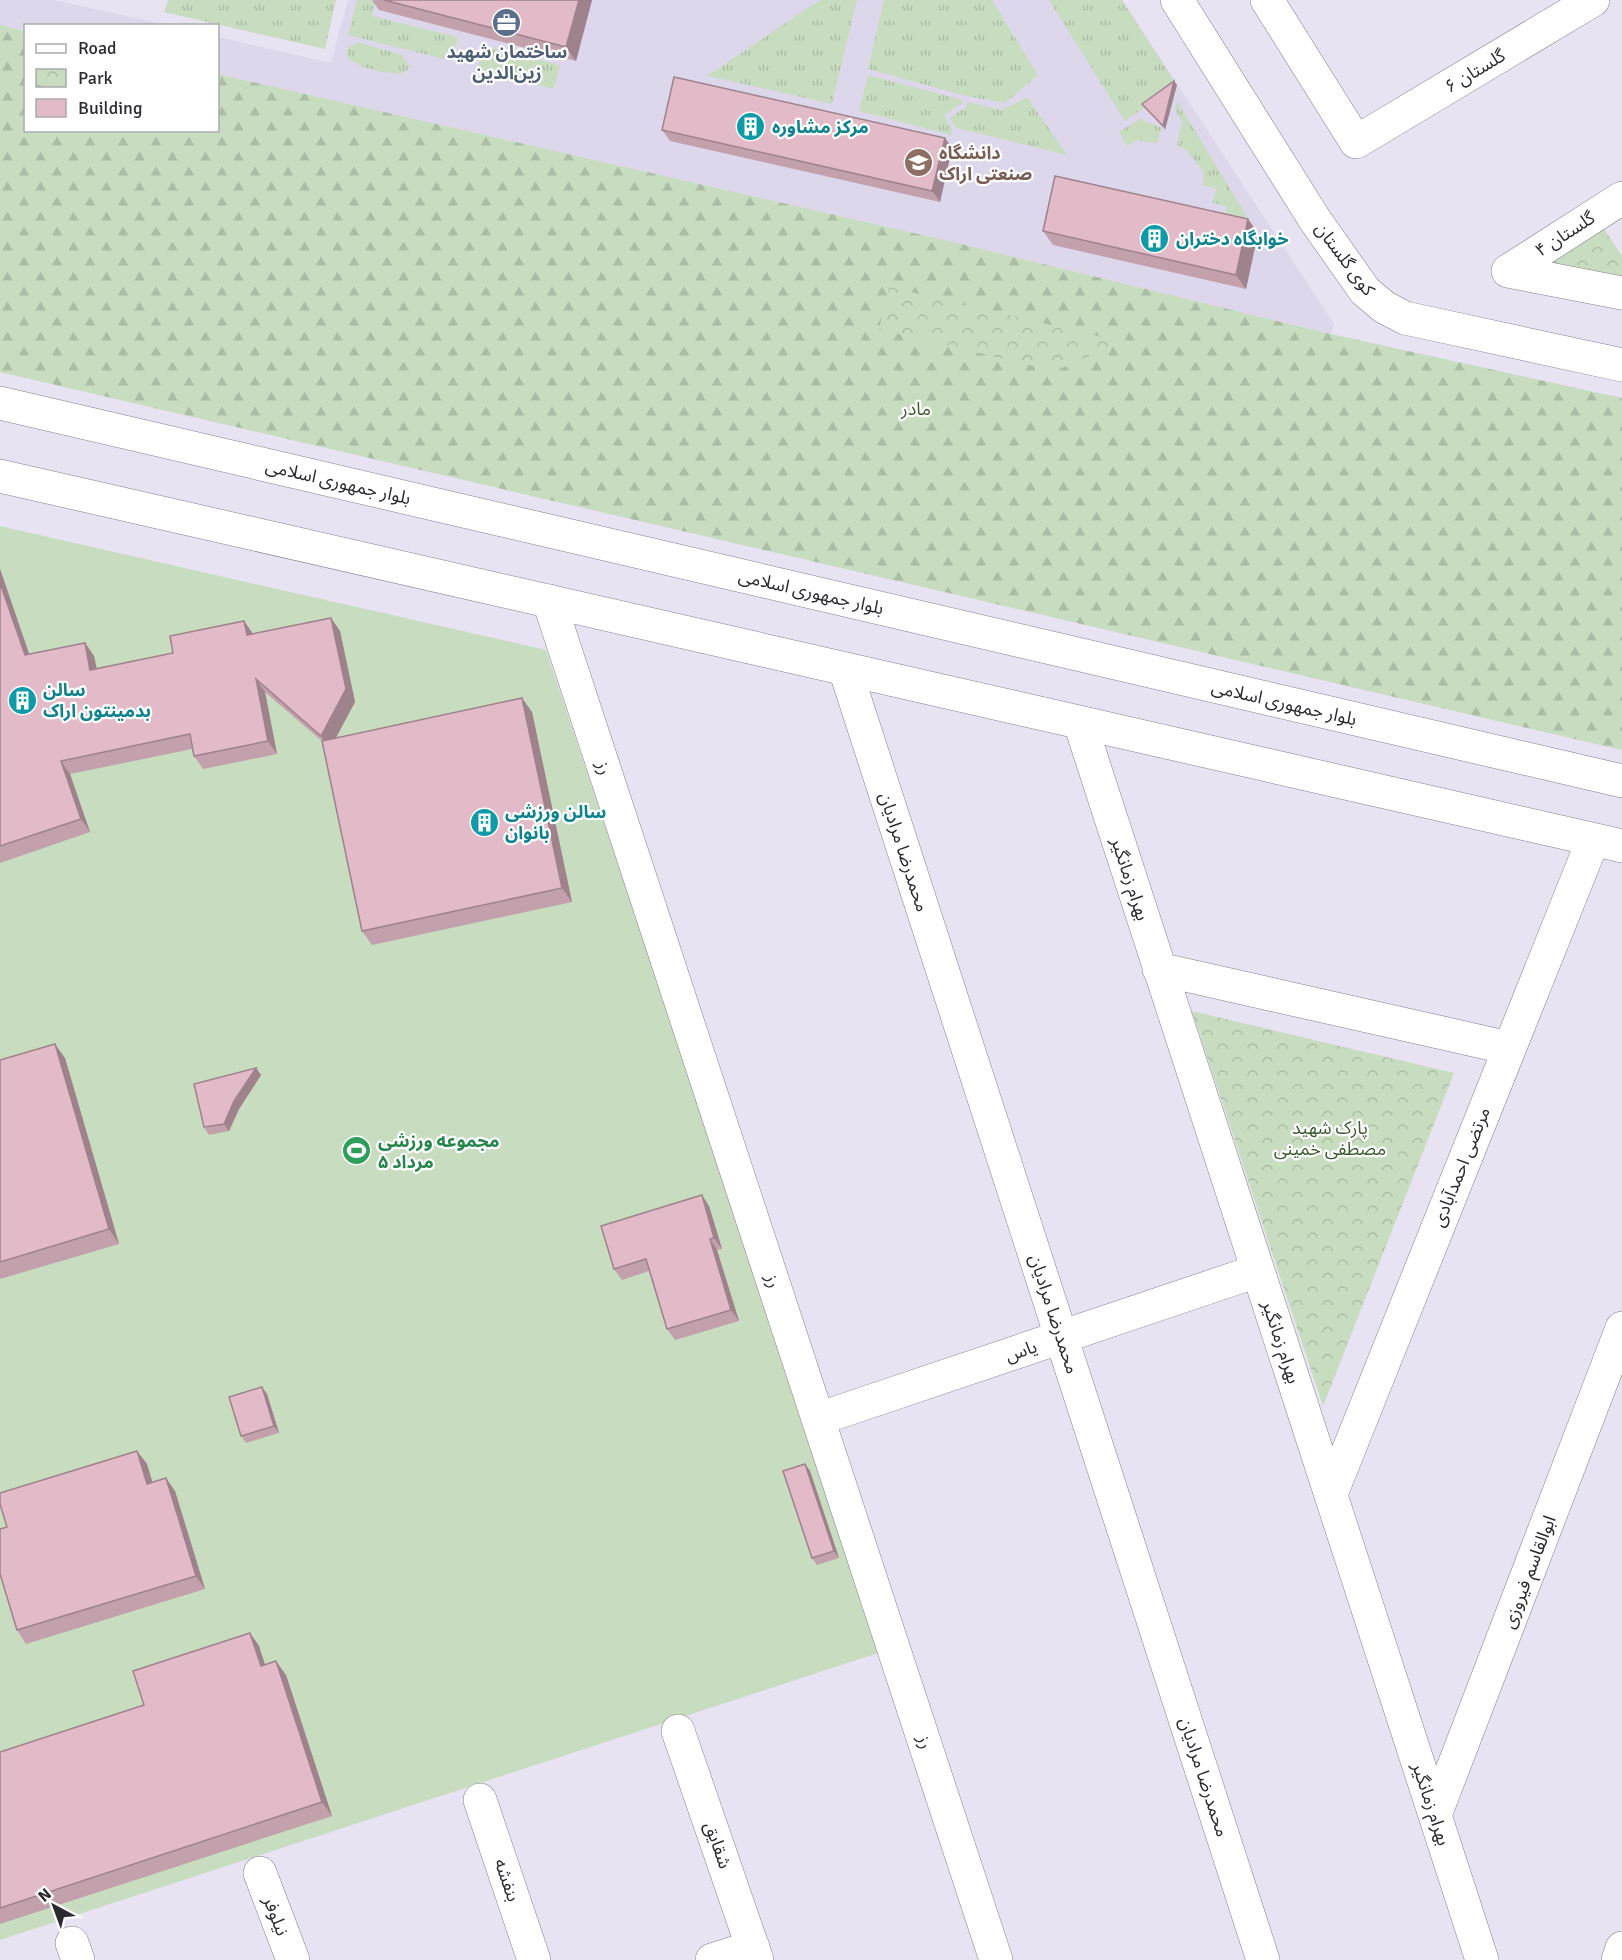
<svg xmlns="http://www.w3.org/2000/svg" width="1622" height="1960" font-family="Signika,'Noto Sans Arabic',sans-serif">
<defs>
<pattern id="grass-tufts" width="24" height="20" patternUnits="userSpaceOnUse" patternTransform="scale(1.5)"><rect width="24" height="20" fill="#c8dcc0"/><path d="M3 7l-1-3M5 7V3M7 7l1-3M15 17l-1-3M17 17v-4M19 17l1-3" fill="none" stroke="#acbda5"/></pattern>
<pattern id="forest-firs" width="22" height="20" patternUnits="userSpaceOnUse" patternTransform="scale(1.5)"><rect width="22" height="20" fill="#c8dcc0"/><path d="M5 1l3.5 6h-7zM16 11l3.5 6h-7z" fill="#acbda5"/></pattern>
<pattern id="park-crowns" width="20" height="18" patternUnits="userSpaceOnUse" patternTransform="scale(1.5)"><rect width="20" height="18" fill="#c8dcc0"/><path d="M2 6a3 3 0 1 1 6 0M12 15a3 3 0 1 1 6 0" fill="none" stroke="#acbda5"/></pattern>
</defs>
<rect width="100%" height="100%" fill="#e7e3f2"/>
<path fill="#ddd7ec" d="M0,0h54l113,25 -141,1 -1,5 -25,-6z
M348,0h774l212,324 -3,10 -378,-92 -735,-168v-37l113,26z"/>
<path fill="url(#grass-tufts)" d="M168,0h168l-11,49 -161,-37z
M357,0h19l-4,16 86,21 -6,24 -104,-26z
M820,0h37l-25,104 -125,-28z
M884,0h108l46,75 -33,28 -39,-7 -98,-27z
M1049,0h73l55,85 -52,36z
M361,43l41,12 7,11 -3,6c-15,4 -46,-3 -58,-14l-1,-8 6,-6z
M483,46l77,19 -6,24 -77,-19z
M868,75l95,25 -2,4 -17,11 8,14 -1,6 -92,-24z
M1027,97l40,58 -111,-27 -6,-10 16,-11 2,-5 34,8z
M1177,101l73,121h-27l4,-15 -14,-4 3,-14 -13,-4 1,-13 -19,-23 -8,-3 5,-25 -7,-11z
M1140,119l22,9 -5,15 -20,-3 -10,6 -8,-14z"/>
<path fill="url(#forest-firs)" d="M0,25l25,6 1,99h192v-56l735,168 378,92 291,64v352l-1622,-378z"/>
<path fill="url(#park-crowns)" d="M1602,226l20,30v22l-75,-17z
M889,287l217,51 4,9 -55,24 -176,-42z
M1192,1011l262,62 -131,333z"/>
<path fill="#c8dcc0" d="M0,526l546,124 335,1002 -881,288z"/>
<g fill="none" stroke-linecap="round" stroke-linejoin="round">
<defs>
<path id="minor" d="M1177,0l138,220 50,71 19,16 21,11 217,47
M1267,0l89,142 237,-142
M1508,271l114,-73
M1508,271l114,22
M549,601l447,1359
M845,669l418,1291
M1080,723l402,1237
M1159,969l350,79
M818,1419l439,-148
M1331,1494l262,-654
M678,1731l79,229
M480,1800l54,160
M1435,1815l187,-487
M260,1873l33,87
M72,1943l6,17
M712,1960l41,-13"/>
<path id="major" d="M0,403l1622,378
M0,476l1622,370
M1618,1960l4,-12"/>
</defs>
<use href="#minor" stroke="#837f8c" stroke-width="34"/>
<use href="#major" stroke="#837f8c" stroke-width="34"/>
<use href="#minor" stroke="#fff" stroke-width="33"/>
<use href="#major" stroke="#fff" stroke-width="33"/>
</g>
<path fill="#c2a0ac" d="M372,0h220l-16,61 -197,-51z
M662,130l283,8 7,10 -12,54 -270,-61z
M1043,231l215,2 -12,56 -193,-44z
M0,569l29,85 56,-11 9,13 3,13 76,-16 71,-32 9,13 78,-16 9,13 15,71 -19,35 196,-25 40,190 -200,43 -10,-14 -40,-190 -57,-49 12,62 -74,15 -9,-13 -2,-7 -122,25 20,58 -90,31z
M65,1058l54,186 -119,35v-219z
M256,1068l5,7 -22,34 -10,22 -20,4 -5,-8z
M709,1206l13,43 -5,1 22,71 -64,19 -8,-11 -18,-58 -27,9 -8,-11z
M267,1394l12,39 -33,10 -5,-7z
M137,1451l10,13 5,18 23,9 30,98 -179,55 -9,-14 -10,-103z
M805,1464l5,7 29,87 -22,7 -5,-7z
M250,1633l9,13 6,19 21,10 46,141 -332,108v-172l144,-47z"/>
<path fill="#9e828c" d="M579,0h13l-16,61 -10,-14z
M1174,81l3,4 -12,45 -2,-4z
M945,138l7,10 -12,54 -8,-11z
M1248,219l10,14 -12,56 -10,-14z
M0,569l34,99 -9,-13 -25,-72z
M331,618l9,13 15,71 -25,47 -9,-13z
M244,621l9,13 -6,1z
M85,643l9,13 6,28 -10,-14z
M256,679l9,13 12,62 -9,-13z
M522,698l10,14 40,190 -10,-14z
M61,761l9,13 20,58 -9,-13z
M55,1044l10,14 54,186 -10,-15z
M256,1068l5,7 -22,34 -10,22 -5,-7 10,-23z
M702,1195l7,11 13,43 -8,-11z
M710,1239l7,11 22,71 -8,-11z
M262,1387l5,7 12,39 -5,-7z
M137,1451l10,13 10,33 -10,-13z
M805,1464l5,7 29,87 -5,-7z
M166,1478l9,13 30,98 -9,-13z
M250,1633l9,13 11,34 -9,-14z
M276,1661l10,14 46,141 -10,-14z"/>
<path fill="#e2bac8" stroke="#9e828c" stroke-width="1.5" d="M384,0h195l-13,47z
M674,77l271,61 -13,53 -270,-61z
M1174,81l-11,45 -21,-22z
M1055,176l193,43 -12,56 -193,-44z
M0,583l25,72 60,-12 5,27 83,-17 -3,-17 74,-15 3,14 84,-17 15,71 -25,47 -65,-57 12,62 -74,15 -4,-22 -129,27 20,58 -81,27z
M522,698l40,190 -200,43 -40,-190z
M55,1044l54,185 -109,33v-202z
M256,1068l-22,33 -10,23 -20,3 -10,-43z
M702,1195l12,43 -4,1 21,71 -64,19 -21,-70 -32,10 -13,-43z
M262,1387l12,39 -33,10 -12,-39z
M137,1451l10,33 19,-6 30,98 -179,54 -17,-56v-45l7,-2 -7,-23v-11z
M805,1464l29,87 -22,7 -29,-87z
M250,1633l11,33 15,-5 46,141 -322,106v-156l144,-47 -11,-34z"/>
<defs>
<symbol id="office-disc" viewBox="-11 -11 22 22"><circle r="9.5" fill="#5c6f8a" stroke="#fff"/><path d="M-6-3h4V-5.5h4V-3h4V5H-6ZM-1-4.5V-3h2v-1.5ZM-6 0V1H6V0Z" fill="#fff"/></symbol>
<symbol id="building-disc" viewBox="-11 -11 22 22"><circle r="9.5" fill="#0f9aa8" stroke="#fff"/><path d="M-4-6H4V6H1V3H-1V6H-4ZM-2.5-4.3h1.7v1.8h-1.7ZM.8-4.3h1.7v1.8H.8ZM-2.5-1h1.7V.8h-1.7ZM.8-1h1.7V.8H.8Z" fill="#fff"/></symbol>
<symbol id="university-disc" viewBox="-11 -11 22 22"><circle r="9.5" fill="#8d6e63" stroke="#fff"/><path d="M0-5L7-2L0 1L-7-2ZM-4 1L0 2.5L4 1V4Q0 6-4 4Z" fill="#fff"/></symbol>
<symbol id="stadium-disc" viewBox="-11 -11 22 22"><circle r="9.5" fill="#2e9e5b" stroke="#fff"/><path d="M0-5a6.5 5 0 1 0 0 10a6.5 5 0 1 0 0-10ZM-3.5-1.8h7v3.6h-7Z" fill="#fff"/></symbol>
</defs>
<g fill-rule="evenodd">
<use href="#office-disc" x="490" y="6" width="33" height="33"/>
<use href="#building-disc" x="734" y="110" width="33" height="33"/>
<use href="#university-disc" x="902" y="146" width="33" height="33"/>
<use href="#building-disc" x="1138" y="222" width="33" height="33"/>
<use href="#building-disc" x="6" y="684" width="33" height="33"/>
<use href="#building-disc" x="468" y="806" width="33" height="33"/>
<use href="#stadium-disc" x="340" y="1134" width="33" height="33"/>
</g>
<g text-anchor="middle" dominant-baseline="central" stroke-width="4.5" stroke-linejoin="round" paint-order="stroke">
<g font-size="18" font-weight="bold" fill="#4e5e75" stroke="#fff">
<text x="507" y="52">ساختمان شهید<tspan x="507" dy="21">زین‌الدین</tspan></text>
</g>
<g font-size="18" fill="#2b2a2f" stroke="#fff">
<text transform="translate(1475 71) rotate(-31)">گلستان ۶</text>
<text transform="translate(1565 234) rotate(-33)">گلستان ۴</text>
<text transform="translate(1345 259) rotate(53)">کوی گلستان</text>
<text transform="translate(338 482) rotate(13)">بلوار جمهوری اسلامی</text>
<text transform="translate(811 592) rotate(13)">بلوار جمهوری اسلامی</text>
<text transform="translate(1284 703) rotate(13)">بلوار جمهوری اسلامی</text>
<text transform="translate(604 768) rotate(72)">رز</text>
<text transform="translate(904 852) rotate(72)">محمدرضا مرادیان</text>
<text transform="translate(1130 879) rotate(72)">بهرام زمانگیر</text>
<text transform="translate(1461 1167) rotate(-68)">مرتضی احمدآبادی</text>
<text transform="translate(773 1281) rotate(72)">رز</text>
<text transform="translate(1054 1314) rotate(72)">محمدرضا مرادیان</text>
<text transform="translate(1281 1342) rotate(72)">بهرام زمانگیر</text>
<text transform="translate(1021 1351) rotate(-19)">یاس</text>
<text transform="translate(1529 1572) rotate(-69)">ابوالقاسم فیروزی</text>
<text transform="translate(925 1742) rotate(72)">رز</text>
<text transform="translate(1204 1777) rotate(72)">محمدرضا مرادیان</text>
<text transform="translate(1431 1804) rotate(72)">بهرام زمانگیر</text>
<text transform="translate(718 1845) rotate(71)">شقایق</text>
<text transform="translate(507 1880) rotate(71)">بنفشه</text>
<text transform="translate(276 1916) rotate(69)">نیلوفر</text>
</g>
<g font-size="18" font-weight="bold" fill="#0d838f" stroke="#fff" text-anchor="start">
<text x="772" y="127">مرکز مشاوره</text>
<text x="1176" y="239">خوابگاه دختران</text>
<text x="43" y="690">سالن<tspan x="43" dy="21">بدمینتون اراک</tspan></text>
<text x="505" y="812">سالن ورزشی<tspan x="505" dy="21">بانوان</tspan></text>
</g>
<g font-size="18" font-weight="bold" fill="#785e54" stroke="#fff" text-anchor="start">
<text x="939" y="153">دانشگاه<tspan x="939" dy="21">صنعتی اراک</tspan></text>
</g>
<g font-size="18" fill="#3b5b2f" stroke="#fff">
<text x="916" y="409">مادر</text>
<text x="1330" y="1128">پارک شهید<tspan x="1330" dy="21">مصطفی خمینی</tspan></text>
</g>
<g font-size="18" font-weight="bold" fill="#27864d" stroke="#fff" text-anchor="start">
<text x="378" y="1141">مجموعه ورزشی<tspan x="378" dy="21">۵ مرداد</tspan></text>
</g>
</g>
<rect x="24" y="24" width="195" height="108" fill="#ffffff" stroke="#aaaaac" stroke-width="1.5"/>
<rect x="36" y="44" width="30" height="9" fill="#ffffff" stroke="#aaaaac" stroke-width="1.5"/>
<text x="78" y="54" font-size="18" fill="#2b2a2f">Road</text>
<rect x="36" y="69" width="30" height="18" fill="url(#park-crowns)" stroke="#aaaaac" stroke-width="1.5"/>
<text x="78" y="84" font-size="18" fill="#2b2a2f">Park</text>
<rect x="36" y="99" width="30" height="18" fill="#e2bac8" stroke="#aaaaac" stroke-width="1.5"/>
<text x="78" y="114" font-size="18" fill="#2b2a2f">Building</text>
<g transform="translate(54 1906) rotate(319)" stroke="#ffffff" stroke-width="4.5" paint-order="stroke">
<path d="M0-4.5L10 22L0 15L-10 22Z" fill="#2b2a2f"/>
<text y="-9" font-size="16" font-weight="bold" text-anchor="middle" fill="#2b2a2f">N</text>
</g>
</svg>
